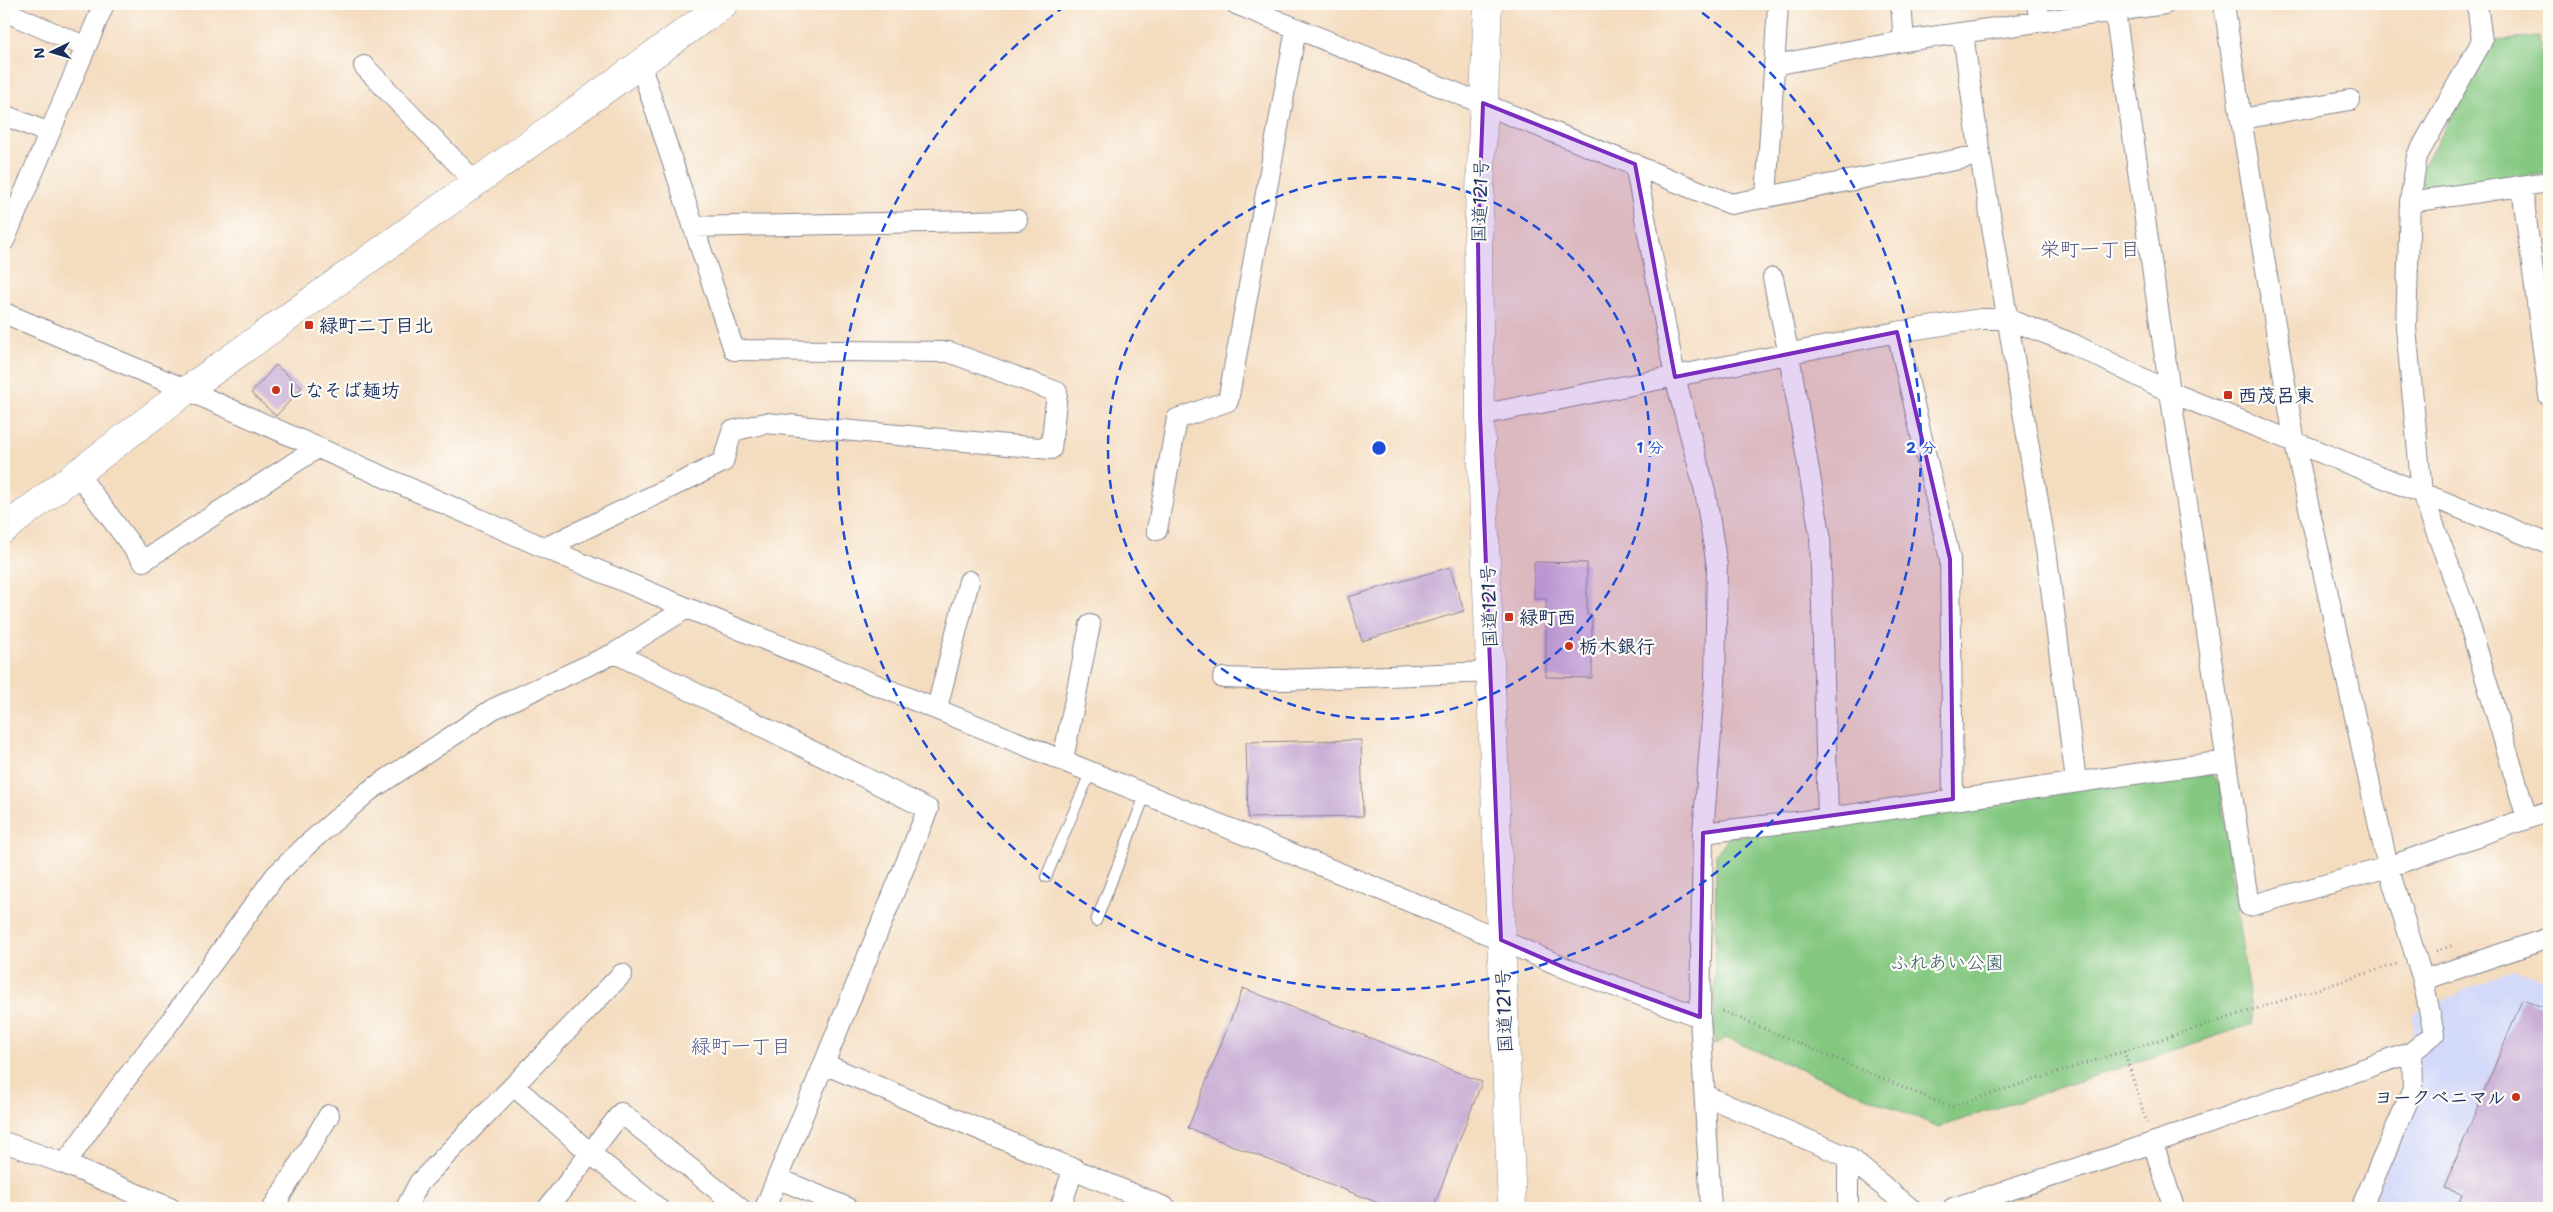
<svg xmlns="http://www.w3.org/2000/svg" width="2553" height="1212" font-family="'Shantell Sans','Klee One',sans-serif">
<rect width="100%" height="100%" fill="#fdfcf7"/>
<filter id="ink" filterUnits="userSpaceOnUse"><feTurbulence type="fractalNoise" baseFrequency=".02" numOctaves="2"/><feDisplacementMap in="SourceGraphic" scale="10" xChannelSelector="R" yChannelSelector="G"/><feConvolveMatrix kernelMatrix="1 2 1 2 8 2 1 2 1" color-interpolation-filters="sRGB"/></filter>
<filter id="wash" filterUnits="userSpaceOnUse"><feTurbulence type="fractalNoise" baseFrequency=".0096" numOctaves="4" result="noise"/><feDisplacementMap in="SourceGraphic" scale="20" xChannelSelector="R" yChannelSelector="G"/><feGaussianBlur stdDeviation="1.12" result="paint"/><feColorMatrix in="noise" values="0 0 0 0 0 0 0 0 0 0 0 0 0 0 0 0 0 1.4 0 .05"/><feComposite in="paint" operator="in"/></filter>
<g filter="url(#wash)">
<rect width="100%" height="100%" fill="#f4dcbf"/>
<path fill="#d3d9f9" d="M2513,968l36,13v227h-178l44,-119 -3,-75z"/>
<path fill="#83c780" stroke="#4f7b6f" d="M2539,37l10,84v52l-123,18 -9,-14 77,-136z
M2207,770l12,12 34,242 -314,103 -213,-89 -12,7 2,-191 13,-17z"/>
<g id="blocks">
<path fill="#c9afd6" d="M276,365l26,23 -26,28 -25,-23z
M1534,562l53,1v52h5v63l-46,-1v-78h-12z
M1450,567l14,44 -102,30 -14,-44z
M1361,740l2,76 -115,2 -2,-76z
M1243,988l239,94 -49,126h-42l-203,-80z
M2522,1000l27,9v199h-93l6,-14 -18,-6z"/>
</g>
</g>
<g filter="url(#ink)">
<use href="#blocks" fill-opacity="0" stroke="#88868e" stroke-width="1"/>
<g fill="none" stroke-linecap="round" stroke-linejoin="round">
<defs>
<path id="lane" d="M1046,877l45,-106
M1096,921l50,-128"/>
<path id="street" d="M1236,4l495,200 249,-49
M1901,4l3,37
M2037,4l3,18
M2477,4l5,37 -65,115 -7,46 -4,126 16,165 43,116 62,209
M4,11l82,36
M2115,11l55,381 79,514 139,-39 161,-56
M1963,34l17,121 66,394 30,232
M1774,65l130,-24 261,-37
M364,66l112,117
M4,115l45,18
M2241,119l109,-19
M1635,164l40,213 30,114 12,75 -2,116 -12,151 -3,184 11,191
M2522,187l27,209
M1766,198l12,-194
M2410,202l139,-20
M693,227l324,-7
M4,241l100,-237
M1773,278l16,77 31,179 8,284
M4,313l183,77 358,158 142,60 768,312 115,50 130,47
M1897,332l53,227 3,240
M1480,415l417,-83 84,-13h26l64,24 99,49 379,152
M77,473l66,88 174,-113
M1157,530l20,-111 51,-18 68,-372
M545,548l178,-86 9,-31 34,-8 285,26 6,-57 -108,-40 -215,-2 -94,-287
M615,653l313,156 -163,399
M1223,678l60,2 209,-8
M937,708l32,-127
M1063,759l27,-134
M1703,833l125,-15 397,-57
M2423,980l126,-42
M824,1064l342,144
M514,1086l76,67 68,55
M1706,1096l142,61 62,51
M4,1142l61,22 105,44
M2153,1143l21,65
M1848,1157v51
M65,1164l53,-75 49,-63 108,-150 35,-34 59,-51 124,-82 122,-56 72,-45
M777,1178l71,30
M273,1208l56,-93
M406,1208l13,-25 203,-209
M548,1208l73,-95 119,95
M1060,1208l14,-40
M1953,1208l159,-51 300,-105 22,-18 -11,-54 -35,-113 -93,-423 -54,-325 -17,-115
M2361,1208l52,-119 -1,-37"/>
<path id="secondary" d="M4,529l183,-139 537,-386"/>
<path id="highway" d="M1488,4l-10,236 2,175 32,793"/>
</defs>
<use href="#lane" stroke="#88868e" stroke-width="12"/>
<use href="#street" stroke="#88868e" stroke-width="22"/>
<use href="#secondary" stroke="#88868e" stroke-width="29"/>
<use href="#highway" stroke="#88868e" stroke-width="29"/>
<path stroke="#88868e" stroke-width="3" stroke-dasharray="1 4" stroke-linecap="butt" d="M2436,951l18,-6
M1722,1011l228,96 446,-143
M2124,1051l23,72"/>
<use href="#lane" stroke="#fff" stroke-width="10"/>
<use href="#street" stroke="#fff" stroke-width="20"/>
<use href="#secondary" stroke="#fff" stroke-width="28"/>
<use href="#highway" stroke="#fff" stroke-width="28"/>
</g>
</g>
<path fill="#7b2cbf" fill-opacity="0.2" stroke="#7b2cbf" stroke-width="4" stroke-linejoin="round" d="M1483,103l152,61 40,213 222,-45 53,227 3,240 -250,34 -3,184 -130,-47 -69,-30 -21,-525 -2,-175z"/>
<g fill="none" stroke="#1d4ed8" stroke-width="2.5" stroke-dasharray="9 6">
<circle cx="1379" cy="448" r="271"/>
<path d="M1690 4A542 542 0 1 1 1068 4"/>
</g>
<g fill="#c8321e" stroke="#fdfcf7" stroke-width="2">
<rect x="304" y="320" width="10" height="10" rx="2.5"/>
<circle cx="276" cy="390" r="5"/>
<rect x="2223" y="390" width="10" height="10" rx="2.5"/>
<rect x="1504" y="612" width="10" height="10" rx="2.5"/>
<circle cx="1569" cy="646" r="5"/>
<circle cx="2516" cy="1097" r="5"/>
</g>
<g text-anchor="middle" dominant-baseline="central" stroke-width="4.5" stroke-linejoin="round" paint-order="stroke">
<g font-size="19" fill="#1b2f5e" stroke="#fdfcf7">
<text transform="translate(1480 201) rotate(-88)">国道121号</text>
<text transform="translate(1489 606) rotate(-92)">国道121号</text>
<text transform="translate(1504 1011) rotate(-92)">国道121号</text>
</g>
<g font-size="19" font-weight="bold" fill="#1b2f5e" stroke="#fdfcf7" text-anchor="start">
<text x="319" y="325">緑町二丁目北</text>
<text x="286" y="390">しなそば麺坊</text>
<text x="2238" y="395">西茂呂東</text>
<text x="1519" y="617">緑町西</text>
<text x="1579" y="646">栃木銀行</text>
<text x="2506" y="1097" text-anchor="end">ヨークベニマル</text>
</g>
<g font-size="19" fill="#3a5d68" stroke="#fdfcf7">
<text x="1947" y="962">ふれあい公園</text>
</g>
<g font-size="20" fill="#585c88" stroke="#fdfcf7">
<text x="2090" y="249">栄町一丁目</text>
<text x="741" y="1046">緑町一丁目</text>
</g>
</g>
<circle cx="1379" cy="448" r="8" fill="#1d4ed8" stroke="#fdfcf7" stroke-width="2.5"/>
<g font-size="15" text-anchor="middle" font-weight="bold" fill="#1d4ed8" stroke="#fdfcf7" stroke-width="4.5" stroke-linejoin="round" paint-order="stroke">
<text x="1650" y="453">1 分</text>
<text x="1921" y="453">2 分</text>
</g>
<rect width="2553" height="1212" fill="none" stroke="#fdfcf7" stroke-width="20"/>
<g transform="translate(52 52) rotate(265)" stroke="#fdfcf7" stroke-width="4" paint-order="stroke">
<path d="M0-4L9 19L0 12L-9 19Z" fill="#1b2f5e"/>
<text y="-8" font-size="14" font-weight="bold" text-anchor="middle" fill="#1b2f5e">N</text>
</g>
</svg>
